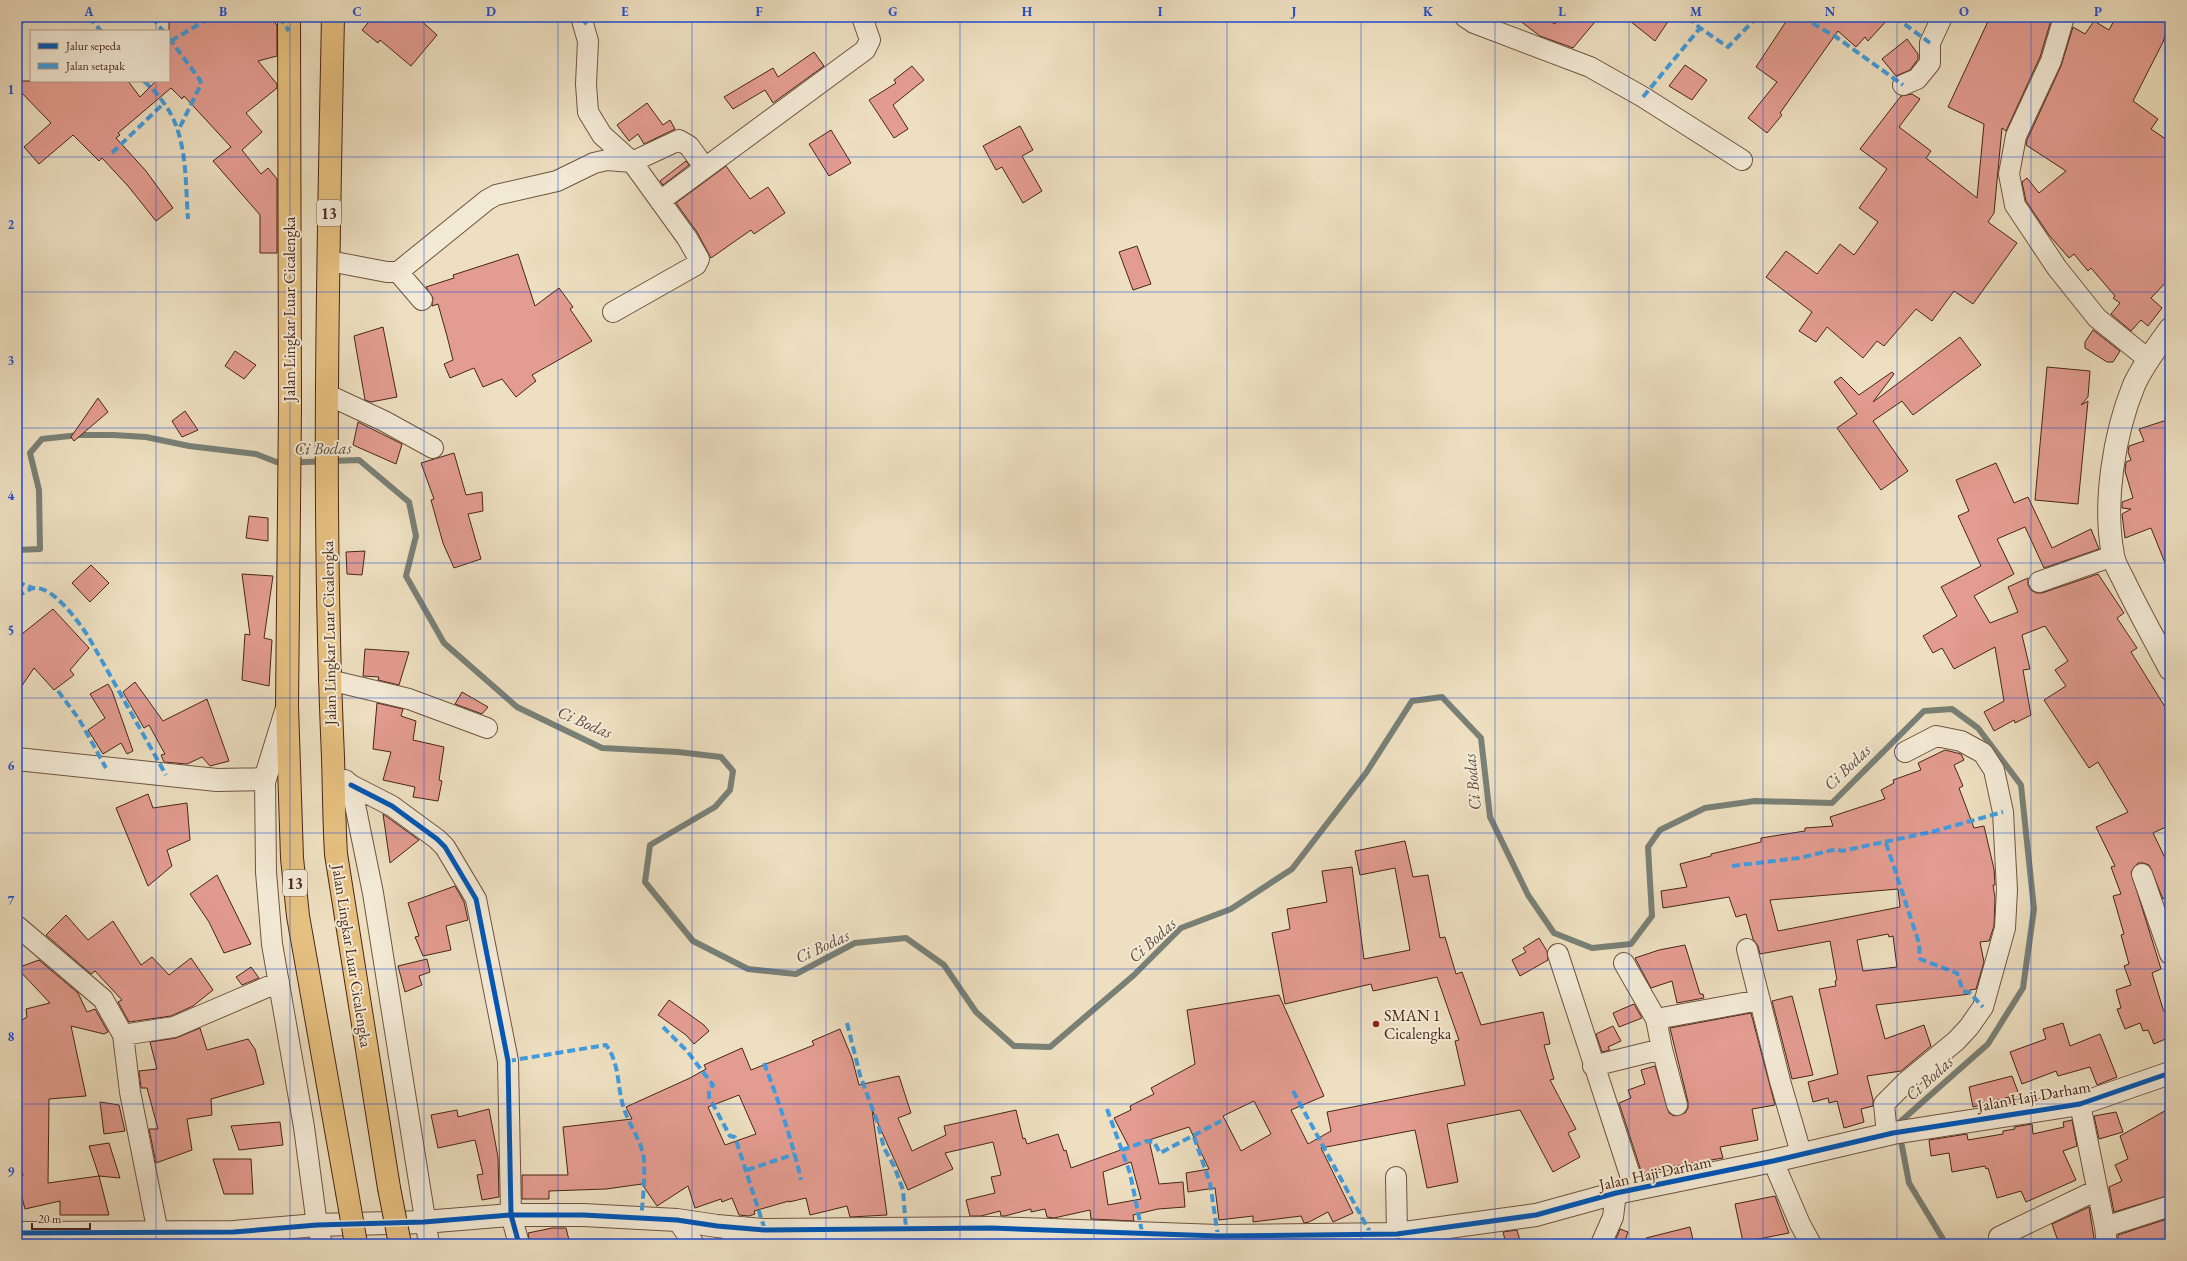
<svg xmlns="http://www.w3.org/2000/svg" width="2187" height="1261" font-family="'EB Garamond',serif">
<rect width="100%" height="100%" fill="#eddfc0"/>
<filter id="stains"><feTurbulence type="fractalNoise" baseFrequency=".005" numOctaves="4"/><feColorMatrix values="0 0 0 0 .2 0 0 0 0 .09 0 0 0 0 .02 0 0 0 .5 -.17"/></filter>
<radialGradient id="worn" r=".72"><stop offset=".6" stop-color="#630" stop-opacity="0"/><stop offset="1" stop-color="#630" stop-opacity=".3"/></radialGradient>
<g fill="none" stroke-linecap="round" stroke-linejoin="round">
<path stroke="#798076" stroke-width="6" d="M17,550l23,-1 -1,-59 -9,-37 12,-14 37,-4h34l33,2 43,9 67,8 23,9 80,-3 50,42 7,34 -10,40 38,67 73,64 85,41 76,4 43,5 12,14 -3,19 -15,17 -65,38 -5,37 48,59 55,28 48,5 59,-31 51,-5 38,27 32,47 38,34 36,1 84,-72 47,-47 50,-19 61,-40 74,-96 46,-72 30,-4 39,41 9,79 38,78 26,38 38,15 39,-4 21,-28 -4,-69 12,-17 45,-22 50,-7 77,2 92,-92 28,-2 26,19 43,57 13,124 -11,79 -35,56 -87,77 -1,6
M1900,1136l9,47 37,61"/>
</g>
<path fill="#e39c90" stroke="#482516" fill-rule="evenodd" d="M169,17h100l8,8v31l-19,5 19,23v4l-31,25 16,19 -20,18 19,24 7,-6 9,11v74h-17v-38l-47,-54 18,-14 -47,-51 -2,3 -11,-11 -53,45 2,2 -4,3 30,33 27,37 -17,13 -28,-35 -26,-28 -3,3 -26,-26 -34,29 -15,-17 27,-24 -34,-35v-7h111l12,16 16,-16h13z
M373,17h44l20,18 -26,31 -31,-26 -2,3 -16,-13z
M1515,17h32l7,7 10,-7h35l-26,31 -33,-12z
M1625,17h46l-16,24z
M1789,17h101l-22,24 -3,-4 -9,10 -18,-16 -58,82 2,2 -15,18 -19,-15 29,-36 -21,-15z
M1990,17h62l-12,40 -34,74 -4,-3 -8,85 -6,9 29,21 -44,61 -19,-13 -22,30 -16,-12 -32,37 -7,-5 -14,17 -36,-31 -11,15 -17,-11 13,-19 -46,-35 20,-26 31,23 23,-30 14,11 24,-33 -19,-14 28,-39 -27,-20 41,-53 11,-2 8,5 -21,28 32,24 -5,7 51,40 7,-74 -36,-17z
M2116,17h45l9,3 -7,22 -30,59 25,18 -7,10 19,13v136l-19,20 11,10 -14,18 -7,-6 -10,11 -20,-17 9,-11 -7,-5 2,-2 -24,-28 -3,3 -14,-17 -5,4 -20,-23 -23,-34 -4,-19 5,-4 12,15 27,-22 -40,-26 1,-5 34,-74 12,-39 12,7 9,-13 15,9z
M1907,39l11,15v5l-8,11 -14,6 -14,-17z
M814,52l10,14 -51,37 -8,-13 -32,19 -9,-12 49,-29 5,9z
M1685,65l22,15 -15,20 -23,-14z
M912,66l12,14 -31,25 15,24 -14,9 -25,-38 27,-17 -2,-3z
M647,103l16,22 7,-5 5,9 -31,15 -6,-10 -9,7 -12,-16z
M1020,126l13,24 -11,6 20,35 -19,12 -21,-36 -6,3 -13,-24z
M831,130l20,33 -22,13 -20,-32z
M686,161l3,4 -26,20 -3,-4z
M726,166l24,33 18,-12 17,26 -31,21 -3,-4 -40,28 -14,-26 -21,-29z
M1137,246l14,38 -18,6 -14,-38z
M518,254l17,52 24,-18 14,19 -3,2 22,32 -60,34 4,6 -20,16 -14,-18 -19,8 -9,-19 -24,10 -6,-14 9,-4 -6,-24 -9,-32 -6,2 1,-8 -7,-11 28,-9 -1,-3z
M383,327l14,70 -26,5 -6,-2 -11,-64z
M2093,330l27,21 -7,11h-6l-22,-14v-6z
M1960,337l21,28 -68,50 -11,-14 -29,20 35,50 -27,19 -44,-62 20,-14 -23,-32 7,-5 18,18 33,-23 2,2 -21,28z
M235,351l21,14 -12,14 -19,-13z
M2047,367l43,4 -2,26 -7,8 7,-4 -10,103 -43,-4z
M98,398l10,14 -34,29 -3,-4z
M185,411l13,19 -16,7 -10,-16z
M2170,419v154h-1l-18,-45 -26,10 -3,-24 9,-5 -9,-1v-6l11,-4 -8,-27 1,-9 5,-2 -3,-8 1,-6 15,-5 -5,-12z
M358,422l44,22 -6,20 -43,-19z
M454,453l12,42 16,-3 1,19 -15,3 13,45 -27,9 -11,-25 -12,-43 3,-1 -13,-36z
M1996,463l18,40 14,-6 24,51 39,-19 8,20 -55,19 -19,-41 -28,12 17,35 -40,22 16,27 28,-11 -10,-25 20,-9v7l3,5 5,3h6l56,-19 26,39 -7,5 20,30 -6,4 39,63v110l-17,8 17,35v28l-7,3 -14,-34 -5,-2h-6l-7,9 30,97 -9,4 11,36 7,12v16l-16,7 -6,-14 -5,1 -3,-8 -15,6 -8,-20 4,-1 -5,-18 15,-5 -7,-19 5,-2 -8,-29 3,-1 -11,-38 8,-2 -10,-27 4,-1 -19,-39 32,-15 -30,-50 -9,6 -45,-68 22,-14 -11,-16 13,-9 -23,-35 -23,9 8,34 -7,1 8,45 -16,8 -1,-3 -20,11 -10,-19 20,-11 -9,-54 -41,22 -12,-21 -9,5 -10,-17 34,-20 -16,-29 40,-21 -23,-50 11,-5 -13,-31z
M249,516l19,2v23l-22,-3z
M365,551l-3,24 -15,-1 -1,-22z
M91,565l18,18 -19,19 -18,-19z
M242,574l31,2 -9,62 8,2 -3,46 -27,-6 3,-46 5,1z
M53,609l36,39 -19,22 4,5 -20,15 -20,-22 -17,25v-55z
M365,649l44,3 -10,33 -21,-5 1,-3 -16,-1z
M135,682l28,39 44,-22 22,62 -19,5 -8,-9 -15,7 -23,-2 -3,-7 4,-1 -16,-29 -5,3 -21,-36z
M108,684l4,7 21,60 -6,3 -6,-11 -18,11 -15,-24 17,-12 -15,-24z
M462,692l26,15 -6,7 -27,-10z
M377,703l26,6 -2,7 15,5 -3,19 31,7 -5,33 3,1 -4,20 -25,-4 2,-10 -32,-7 8,-28 -18,-3z
M1945,750l16,4 3,6 -10,5 9,21 -4,2 15,40 10,-2 10,43 1,16h-2l2,13 -1,28 -5,15 -9,1 4,20 -8,27 -6,1v4l-94,11 9,34 39,-14 7,21 -30,25 -34,5 6,24v6l-12,3 3,13 -20,6 -7,-27 -8,2 -1,-5 -15,4 -5,-20 30,-8 -19,-85 17,-3 -1,-5 2,-1 -7,-39 -70,13 -2,-8 -5,-7 -7,-25 -10,3 -7,-20 -66,11 -2,-17 26,-4 -7,-23 31,-8v-2l50,-12v-4l44,-7v-3l28,-2 -3,-9 55,-18 -4,-9 13,-7 -1,-3 28,-10 -3,-7zM1898,889l2,18 -122,24 -8,-31zM1888,934l1,3 4,-1 4,31 -34,4 -6,-31z
M148,794l5,14 34,-5 3,37 -23,10 5,16 -24,20 -32,-78z
M383,814l36,26 -29,23z
M1405,841l8,36 15,-2 12,63 5,-1 11,37 6,-2 19,53 62,-13 7,32 -6,1 10,34 -4,1 26,49 -8,4 12,24 -27,15 -33,-62 -73,14 11,58 -31,6 -12,-58 -94,18 32,65 -20,9 -5,-10 -19,10 -5,1 -3,-7 -48,6v-6l-34,4 -4,-32 -27,4 -2,-19 23,-4 -20,-42 -40,13 10,44 24,-2 2,25 -27,2 -25,6 1,6 -43,-2 -1,-9 -36,8 -7,-1 -2,-8 -14,3v-3l-26,7h-4l-1,-5 -19,5h-11l-4,-16 29,-7 -4,-16 10,-2 -8,-33 -48,11 8,16 -45,21 -36,-80 15,105 -37,2 -3,-11 -37,9 -4,-17 -17,4v-1l-35,10 1,3 -6,2 -10,-1 -7,-17 -10,4 -1,-3 -26,9 -7,-22 -31,20 -15,-22 -36,5 -57,2v8h-27v-24h46l-5,-48 69,-8 -6,-12 64,-29 16,-9 -2,-4 38,-17 9,22 63,-25 -2,-4 28,-12 12,29 7,27 40,-9 12,37 -13,5 14,33 34,-16 -2,-9 72,-16 7,29 2,-1 2,6 31,-10 6,17 2,-1 5,18 58,-21 -15,-29 17,-8 -1,-4 24,-12 -3,-6 44,-24 -8,-54 92,-15 45,101 -33,14 17,34 23,-13 -4,-19 138,-27 -10,-44 4,-1 -22,-63 -64,14 -2,-7 -86,20 -13,-71 18,-4 -3,-20 40,-7 -5,-31 30,-4 12,92 46,-9 -15,-82 -35,7 -5,-24zM739,1095l17,39 -31,11 -17,-38zM1254,1101l17,33 -30,17 -18,-35zM1131,1162l10,37 -33,6 -5,-33z
M217,875l34,69 -27,9 -15,-31 -19,-28z
M455,886l9,16 4,18 -22,6 5,24 -28,6 -8,-19 4,-1 -11,-33z
M66,915l22,25 25,-19 28,44 11,-8 17,18 22,-17 22,32 -20,16 -22,10 -42,6 -11,-20 4,-2 -27,-29 -4,3 -45,-39z
M1539,938l8,13 1,9 -28,16 -8,-16 14,-8 -3,-4z
M1685,945l15,49h3l1,4 -27,5 -5,-22 -21,7 -16,-30 24,-8z
M427,959l3,13 -11,4 3,9 -17,7 -7,-26z
M39,960l39,33 9,19 8,-3 13,23 -4,2 -33,-8 15,70 -37,3 -1,84 51,-7 10,39h-49v-14l-35,8 -8,-31 6,-2 -6,-30v-123l10,-6 -1,-8 24,-6 -33,-35z
M251,967l8,11 -17,7 -6,-8z
M1792,996l21,79 -21,4 -20,-78z
M669,1000l35,25 5,6 -15,13 -8,-9 -28,-20z
M1634,1004l8,14 -23,9 -6,-14z
M1751,1013l24,92 -23,4 6,31 -38,7 3,11 -54,9 -27,7 -23,-71 12,-5 -3,-8 17,-6 -4,-14 14,-4 14,47 5,3 11,-3 3,-5v-6l-18,-74z
M2063,1023l7,23 30,-12 17,43 -20,8 -7,-18 -32,9 -2,-5 -34,13 -12,-32 36,-13 -3,-10z
M1613,1026l8,15 -13,6 2,3 -8,2 -6,-18z
M200,1028l7,22 41,-11 7,10 9,35 -53,15 1,16 -25,4 5,31 -36,13 -7,-34h9l-11,-41h-6l-2,-17 18,-2 -7,-27 26,-4z
M2012,1076l9,24 -11,2 -1,-5 -36,10 -4,-20z
M100,1102l19,3 6,26 -21,3z
M2170,1108v87l-56,17 -5,-25 13,-6 -7,-16 13,-6 -8,-23z
M489,1109l9,48 1,40 -17,3 -5,-25 6,-1 -8,-34 -37,8 -7,-33 26,-5 1,7z
M2116,1112l7,20 -24,7 -5,-23z
M2072,1120l5,26 -14,5 13,29 -50,22 -5,-11 -24,7 -9,-30 -2,1 -1,-3 -33,6 -3,-19 -18,3 -2,-16 38,-6 1,6 35,-6v-3l12,-2 -1,-2 18,-3 1,10 31,-7 -1,-5z
M280,1122l3,23 -44,5 -8,-24z
M109,1143l11,35 -21,-2 -10,-30z
M213,1159h38l2,35h-29z
M1775,1196l14,37 -46,9 -8,-38z
M2089,1207l6,37h-36l-7,-20z
M2170,1218v21l-18,5h-34v-9z
M1690,1227l4,17h-47l-1,-6z
M552,1228h14l4,16h-40l-2,-11z
M1620,1229l8,3 -4,12h-10z
M1517,1230l4,14h-15l-3,-12z"/>
<g fill="none" stroke-linecap="round" stroke-linejoin="round">
<defs>
<path id="service" d="M720,1229l16,15
M829,1229l4,15"/>
<path id="minor" d="M581,17l7,24 -2,43 2,28 14,23 30,27 55,76 12,21 -3,6 -83,47
M1465,17l9,6 116,44 53,30 99,63
M2064,17l-13,44 -35,75 -7,38 6,31 42,63 40,50 51,41
M1903,85l14,-6 13,-16v-20l12,-26
M660,201l205,-151 5,-10 -8,-23
M329,261l58,11h11l24,28
M398,272l89,-72 9,-5 61,-14 37,-18 13,-3 25,2 47,-22 10,6 16,22
M326,394l58,27 49,27
M2039,582l74,-26
M329,680l80,19 78,29
M265,779l1,93 6,72 32,183 13,98 5,19
M345,780l6,5 22,108 56,351
M351,785l41,21 45,33 8,8 31,52 32,162 3,154 8,29
M2142,874l28,80
M17,926l86,73 20,36 7,57 28,141
M1747,949l33,132 21,72
M1558,954l77,236
M1656,1019l104,-19
M123,1035l51,-8 105,-45
M1662,1049l15,56
M1593,1066l69,-17 -6,-30 -32,-56
M2080,1104l25,123 2,17
M1887,1135l-3,-31 22,-22 50,-41 13,-14 14,-20 22,-79 2,-38 -4,-78 -9,-42 -11,-17 -22,-12 -25,-5 -31,16
M1773,1161l27,63 11,20
M1396,1177l1,57 3,10
M677,1220l17,24
M2105,1227l65,-21
M1999,1237l98,-47
M1601,1244l12,-27 3,-24"/>
<path id="tertiary" d="M2170,329c-13,18 -27,36 -36,56 -20,49 -31,118 -21,170 1,9 8,19 12,28 14,29 30,57 45,86
M17,759l200,21 48,-1 21,-68
M17,1233l217,-1 83,-7 107,-3 87,-7h72l94,5 40,6 48,4 226,-2 227,8 179,-2 139,-19 80,-22 157,-32 120,-28 187,-29 90,-31"/>
<path id="trunk" d="M289,17l1,391 -3,298 5,152 6,58 49,276
M333,17c-5,247 -11,493 0,740 1,32 1,64 3,97l53,334"/>
</defs>
<use href="#service" stroke="#715440" stroke-width="12"/>
<use href="#minor" stroke="#715440" stroke-width="22"/>
<use href="#tertiary" stroke="#715440" stroke-width="24"/>
<use href="#trunk" stroke="#482516" stroke-width="24"/>
<use href="#service" stroke="#f3ead6" stroke-width="10"/>
<use href="#minor" stroke="#f3ead6" stroke-width="20"/>
<use href="#tertiary" stroke="#f3ead6" stroke-width="22"/>
<use href="#trunk" stroke="#e6c080" stroke-width="22"/>
<defs>
<path id="trunk-bridge" d="M389,1188l11,56
M347,1192l9,52"/>
</defs>
<use href="#trunk-bridge" stroke="#482516" stroke-width="24" stroke-linecap="butt"/>
<use href="#trunk-bridge" stroke="#e6c080" stroke-width="22"/>
<path stroke="#409cdf" stroke-width="4" stroke-dasharray="8 4" stroke-linecap="butt" d="M89,17l12,14
M152,17l11,14
M279,17l10,14
M1688,17l12,11 28,19 29,-30
M1802,17l34,20 67,48
M1895,17l35,26
M584,24l7,-7
M17,28l10,-11
M169,38l31,42 1,4 -23,47
M171,41l40,-24
M144,81c7,7 14,13 19,21 25,32 22,78 25,117
M1643,97l57,-69
M112,153l52,-50
M17,582l16,6
M17,596c5,-2 12,-7 17,-8 19,-2 44,33 54,48l78,139
M58,691l21,28 27,49
M1886,843l33,100 1,16 37,14 6,18 7,2 13,14
M1732,866l67,-8 38,-9 5,2 89,-19 72,-20
M847,1023l13,52 18,49 6,24 10,18 9,24 3,39
M663,1027l24,24 26,34 -4,6v6l21,39 5,1 30,93
M508,1061l98,-16c14,18 11,43 18,64 5,15 19,35 20,51 1,20 -1,39 -3,58
M764,1063c15,39 28,77 37,117
M1293,1091l78,143
M1107,1109l23,64 12,59
M1194,1137l16,46 8,53
M1122,1150l25,-9 7,1 6,11 61,-32
M747,1170l48,-16
M1397,1234l3,10"/>
<defs>
<path id="cycleway" d="M351,785l41,21 45,33 8,8 31,52 32,162 3,154 8,29
M17,1233l217,-1 83,-7 107,-3 87,-7h72l94,5 40,6 48,4 226,-2 227,8 179,-2 139,-19 80,-22 157,-32 120,-28 187,-29 90,-31"/>
</defs>
<use href="#cycleway" stroke="#f3ead6" stroke-width="8"/>
<use href="#cycleway" stroke="#0057b8" stroke-width="5"/>
</g>
<path fill="none" stroke="#1d4ed8" stroke-width="1" stroke-opacity="0.55" d="M156,17v14M290,17v1227M424,17v1227M558,17v1227M692,17v1227M826,17v1227M960,17v1227M1094,17v1227M1227,17v1227M1361,17v1227M1495,17v1227M1629,17v1227M1763,17v1227M1897,17v1227M2031,17v1227M156,81v1163M17,157h2153M17,292h2153M17,428h2153M17,563h2153M17,698h2153M17,833h2153M17,969h2153M17,1104h2153"/>
<circle fill="#8f2418" stroke="#f3ead6" stroke-width="1.5" cx="1376" cy="1024" r="4"/>
<g text-anchor="middle" dominant-baseline="central" stroke-width="4" stroke-linejoin="round" paint-order="stroke">
<g fill="#f3ead6" stroke="#7b6050" stroke-width="1">
<rect x="317" y="200" width="24" height="26" rx="3"/>
<rect x="283" y="870" width="24" height="26" rx="3"/>
</g>
<g font-size="15" font-weight="bold" fill="#482516">
<text x="329" y="213">13</text>
<text x="295" y="883">13</text>
</g>
<g font-size="16" fill="#482516" stroke="#f3ead6">
<text transform="translate(289 309) rotate(-90)">Jalan Lingkar Luar Cicalengka</text>
<text transform="translate(329 633) rotate(-91)">Jalan Lingkar Luar Cicalengka</text>
<text transform="translate(352 956) rotate(81)">Jalan Lingkar Luar Cicalengka</text>
<text transform="translate(2034 1096) rotate(-10)">Jalan Haji Darham</text>
<text transform="translate(1655 1173) rotate(-12)">Jalan Haji Darham</text>
</g>
<g font-size="16" fill="#482516" stroke="#f3ead6" text-anchor="start">
<text x="1384" y="1015">SMAN 1<tspan x="1384" dy="18">Cicalengka</tspan></text>
</g>
<g font-size="17" font-style="italic" fill="#5c4b3e" stroke="#f3ead6">
<text transform="translate(323 448) rotate(-1)">Ci Bodas</text>
<text transform="translate(585 722) rotate(23)">Ci Bodas</text>
<text transform="translate(1847 767) rotate(-44)">Ci Bodas</text>
<text transform="translate(1472 782) rotate(-96)">Ci Bodas</text>
<text transform="translate(1152 940) rotate(-42)">Ci Bodas</text>
<text transform="translate(822 946) rotate(-25)">Ci Bodas</text>
<text transform="translate(1929 1078) rotate(-42)">Ci Bodas</text>
</g>
</g>
<rect width="2187" height="1261" fill="none" stroke="#eddfc0" stroke-width="44"/>
<rect x="30" y="30" width="140" height="52" fill="#f3ead6" stroke="#af9b89"/>
<rect x="38" y="43" width="20" height="6" fill="#0057b8" stroke="#af9b89"/>
<text x="66" y="50" font-size="12" fill="#482516">Jalur sepeda</text>
<rect x="38" y="63" width="20" height="6" fill="#409cdf" stroke="#af9b89"/>
<text x="66" y="70" font-size="12" fill="#482516">Jalan setapak</text>
<path d="M32 1223v6h58v-6" fill="none" stroke="#482516" stroke-width="2"/>
<text x="38" y="1223" font-size="12" fill="#482516" stroke="#f3ead6" stroke-width="3" paint-order="stroke">20 m</text>
<rect x="22" y="22" width="2143" height="1217" fill="none" stroke="#1d4ed8" stroke-width="1.5"/>
<g font-size="13" text-anchor="middle" font-weight="bold" fill="#1d4ed8">
<text x="89" y="16">A</text>
<text x="223" y="16">B</text>
<text x="357" y="16">C</text>
<text x="491" y="16">D</text>
<text x="625" y="16">E</text>
<text x="759" y="16">F</text>
<text x="893" y="16">G</text>
<text x="1027" y="16">H</text>
<text x="1160" y="16">I</text>
<text x="1294" y="16">J</text>
<text x="1428" y="16">K</text>
<text x="1562" y="16">L</text>
<text x="1696" y="16">M</text>
<text x="1830" y="16">N</text>
<text x="1964" y="16">O</text>
<text x="2098" y="16">P</text>
<text x="11" y="94">1</text>
<text x="11" y="229">2</text>
<text x="11" y="365">3</text>
<text x="11" y="500">4</text>
<text x="11" y="635">5</text>
<text x="11" y="770">6</text>
<text x="11" y="905">7</text>
<text x="11" y="1041">8</text>
<text x="11" y="1176">9</text>
</g>
<rect width="100%" height="100%" filter="url(#stains)"/>
<rect width="100%" height="100%" fill="url(#worn)"/>
</svg>
